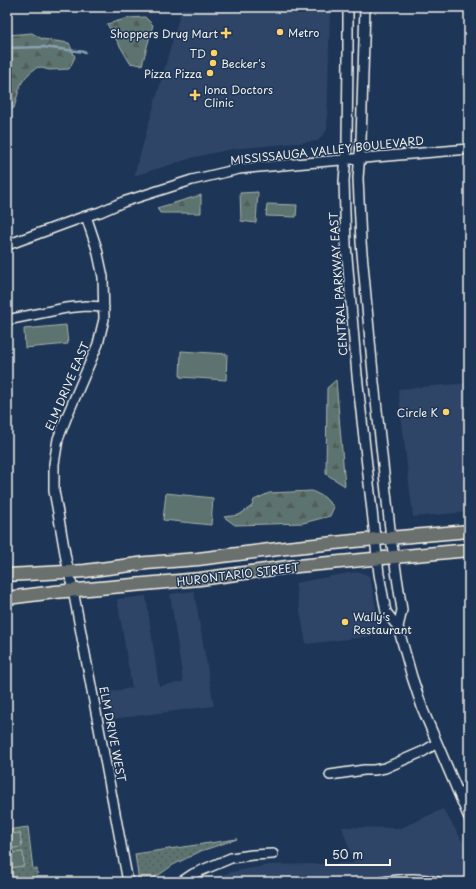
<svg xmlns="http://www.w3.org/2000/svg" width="476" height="889" font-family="'Playpen Sans',sans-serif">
<defs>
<pattern id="green-dots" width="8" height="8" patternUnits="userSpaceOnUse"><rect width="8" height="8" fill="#5d736f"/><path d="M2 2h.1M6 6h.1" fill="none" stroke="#525b58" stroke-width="1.8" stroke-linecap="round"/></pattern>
<pattern id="forest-firs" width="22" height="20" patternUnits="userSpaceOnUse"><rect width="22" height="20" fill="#5d736f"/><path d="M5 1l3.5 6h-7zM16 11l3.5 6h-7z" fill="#525b58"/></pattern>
</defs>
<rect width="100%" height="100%" fill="#1d3557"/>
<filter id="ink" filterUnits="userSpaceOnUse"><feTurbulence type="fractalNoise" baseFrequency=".025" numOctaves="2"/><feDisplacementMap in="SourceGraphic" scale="8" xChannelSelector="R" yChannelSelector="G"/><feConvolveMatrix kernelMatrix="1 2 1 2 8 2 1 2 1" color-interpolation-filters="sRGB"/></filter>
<g filter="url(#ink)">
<path fill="#2f4468" d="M182,7h148l-3,123 -9,11 -85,8 -38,8 -61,19z
M469,383v129l-56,5 -15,-128z
M360,572l9,4 2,6 10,53 -75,9 -11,-61 54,-10z
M194,591l20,115 -102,13 -5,-27 25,-4 -15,-89 29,-3 13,90 24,-4 -13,-88z
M443,809l26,43v30h-262l9,-5 15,-5 16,-3 22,-4 85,-2 -12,-36 59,1z"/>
<path fill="url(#green-dots)" stroke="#a8b2ac" d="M28,827l5,42h4l1,13h-31v-52z
M237,839l-36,12 -28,14 -24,17h-10l-4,-28z"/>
<path fill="url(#forest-firs)" stroke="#a8b2ac" d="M145,17l8,8 -11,40 -12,-2 -23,-39 22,-6z
M32,33l10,6 27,4 6,14 -6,12 -20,1 -11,-3c-19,12 -18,21 -24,41l-7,3v-76z
M258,192l-2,31 -15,-2 -1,-28z
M201,195v18h-41l-3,-5z
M336,380l9,106 -19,-12 1,-86z
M312,491l12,6 10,10 -4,9 -27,7 -68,2 -11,-8 15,-2 13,-9 2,-6 15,-7z"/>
<path fill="#5d736f" stroke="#a8b2ac" d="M267,204l30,1 -1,12 -30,-1z
M66,325l2,19 -43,4 -1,-19z
M181,351l46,3 -1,26 -46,-3z
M166,493l47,5 -2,27 -48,-5z
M20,833l2,14 -15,2v-15z
M23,852l1,14 -17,2v-15z"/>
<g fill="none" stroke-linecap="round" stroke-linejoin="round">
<path stroke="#89a1b0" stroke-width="2.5" d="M7,48l36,-1 42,5"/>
<defs>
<path id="minor" d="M348,7v50l-1,85 -3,39 2,64 11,130 22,199 7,38 12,15 14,50 11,33 46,108
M365,7l-4,134 -3,37 3,64 12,131 18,165 11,72 -4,17
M86,216l11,33 6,28 1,42 -6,25 -31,72 -9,23 -4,25v27l3,16 9,52 7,31 55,292
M7,245l79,-29 14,-4 23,-10 69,-22 47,-11 20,-2 210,-18
M7,320l59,-12 20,-2 18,1
M330,775l34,-5h10l11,-2 39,-17 13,-8
M181,882l12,-8 38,-16 21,-3 21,-1
M383,882c20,-3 35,-5 55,0"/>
<path id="major" d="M7,575l78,-4 61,-8 52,-4 88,-11 68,-7 115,-10
M7,598l48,-6 145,-13 87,-12 182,-17"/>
</defs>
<use href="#minor" stroke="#f4f1e8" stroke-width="12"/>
<use href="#major" stroke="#f4f1e8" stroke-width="15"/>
<use href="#minor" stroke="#1d3557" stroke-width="9"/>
<use href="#major" stroke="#6b706d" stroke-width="12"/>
</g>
</g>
<g fill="#ffd166" stroke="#1d3557" stroke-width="1.5">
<circle cx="280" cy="32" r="4"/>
<path d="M224 27h4v4h4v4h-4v4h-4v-4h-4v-4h4z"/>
<circle cx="214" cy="53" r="4"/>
<circle cx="213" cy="63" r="4"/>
<circle cx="210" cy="73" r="4"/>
<path d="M193 89h4v4h4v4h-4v4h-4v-4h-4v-4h4z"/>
<circle cx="446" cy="412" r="4"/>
<circle cx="345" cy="622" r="4"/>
</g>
<g text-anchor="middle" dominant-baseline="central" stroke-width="3" stroke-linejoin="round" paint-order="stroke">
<g font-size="11" fill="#f4f1e8" stroke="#1d3557" text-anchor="start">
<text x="288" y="32">Metro</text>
<text x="218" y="33" text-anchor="end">Shoppers Drug Mart</text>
<text x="206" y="53" text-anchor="end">TD</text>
<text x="221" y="63">Becker's</text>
<text x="202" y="73" text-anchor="end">Pizza Pizza</text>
<text x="204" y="89">Iona Doctors<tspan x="204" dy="13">Clinic</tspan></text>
<text x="438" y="412" text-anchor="end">Circle K</text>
<text x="353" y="616">Wally's<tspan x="353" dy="13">Restaurant</tspan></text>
</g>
<g font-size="11" fill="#f4f1e8" stroke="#1d3557">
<text transform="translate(327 150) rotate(-6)">MISSISSAUGA VALLEY BOULEVARD</text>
<text transform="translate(338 284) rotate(-94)">CENTRAL PARKWAY EAST</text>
<text transform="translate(67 386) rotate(-67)">ELM DRIVE EAST</text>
<text transform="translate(238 574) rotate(-7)">HURONTARIO STREET</text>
<text transform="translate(113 734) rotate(79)">ELM DRIVE WEST</text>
</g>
</g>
<rect width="476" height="889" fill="none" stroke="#1d3557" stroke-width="24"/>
<rect x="12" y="12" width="452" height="865" fill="none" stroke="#f4f1e8" stroke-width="1.5" filter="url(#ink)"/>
<path d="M326 859v6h64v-6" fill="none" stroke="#f4f1e8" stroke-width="2"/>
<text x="332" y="859" font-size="12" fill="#f4f1e8" stroke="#1d3557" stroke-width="3" paint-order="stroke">50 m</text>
</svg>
